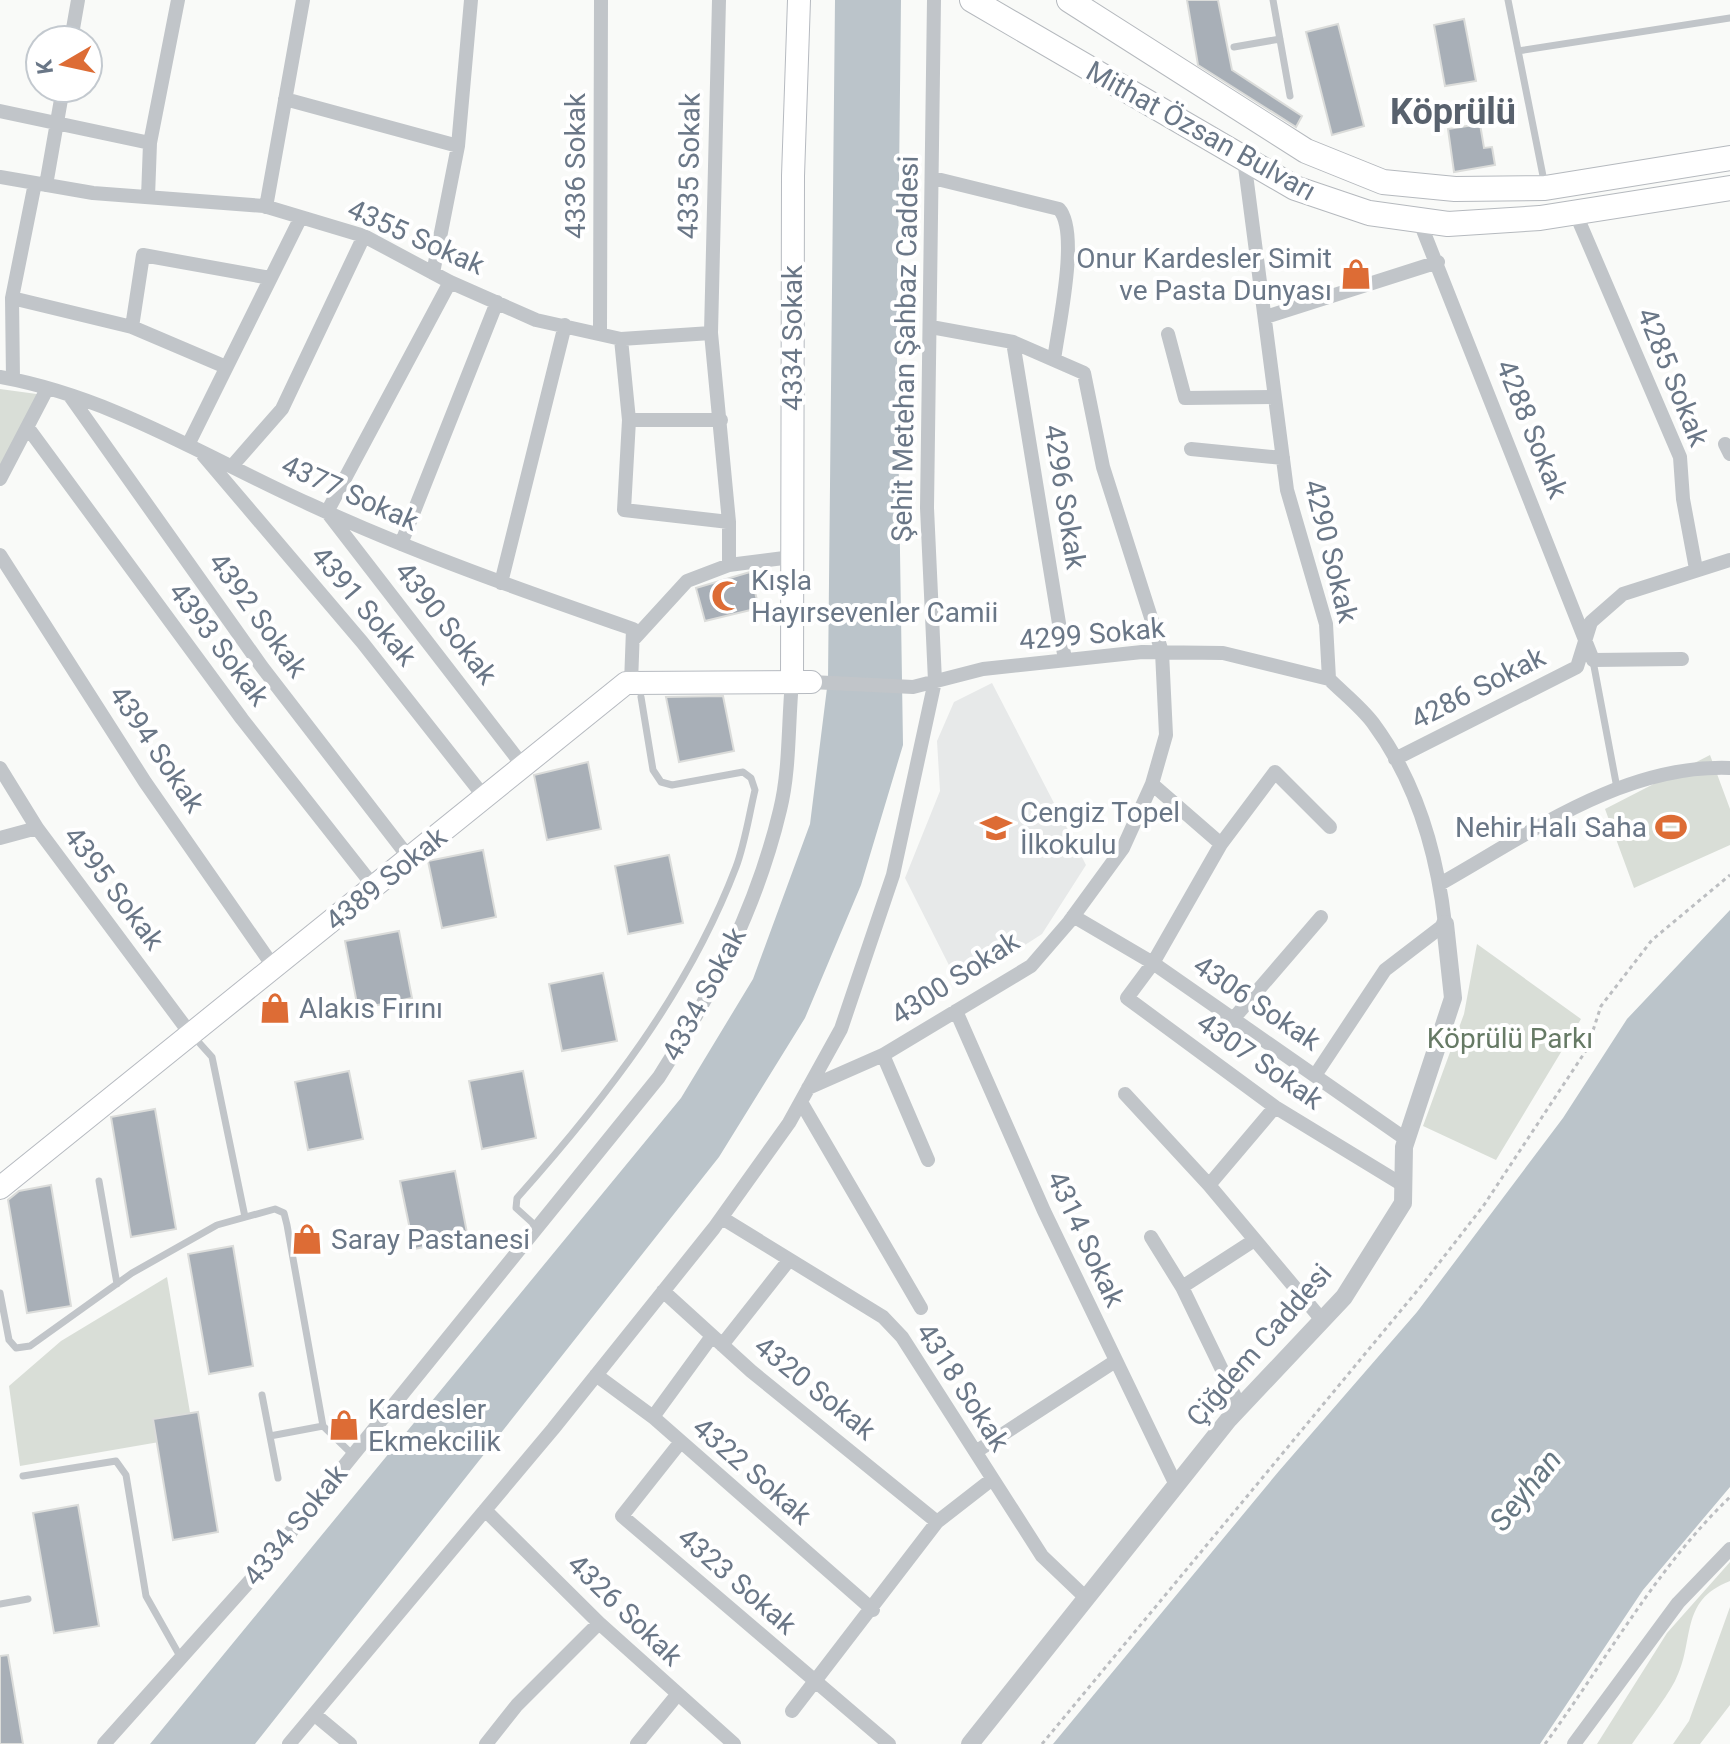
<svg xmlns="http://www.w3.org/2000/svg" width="1730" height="1744" font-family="Roboto,sans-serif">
<rect width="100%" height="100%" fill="#f9faf8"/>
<path fill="#e7e9e9" d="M992,683l94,182 -44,69 -82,53 -55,-109 35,-87 -3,-50 17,-39z"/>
<path fill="#d9ded7" d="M0,389l44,6 -44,84z
M1710,755l20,54v36l-96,43 -29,-79z
M1477,944l104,75 -85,141 -73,-34 41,-112z
M167,1277l27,159 -174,30 -11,-80 52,-45z
M1730,1562v19c-52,20 -34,60 -55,100 -12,22 -29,42 -43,63h-35l70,-111z
M1730,1607v98l-30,39h-27l16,-23z"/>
<path fill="#bbc4ca" d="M835,0h66l-4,359 6,386 -42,140 -56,133 -86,139 -464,587h-105l531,-646 72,-119 57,-155 18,-144z
M1730,910v577l-87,103 -103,154h-487l226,-273 138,-159 146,-194 64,-99z"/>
<path fill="#a8afb7" stroke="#dbdcda" stroke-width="2" d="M1187,0h31l14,70 70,46 -6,11 -98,-62z
M1464,19l12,62 -31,5 -11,-61z
M1338,24l26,102 -32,9 -26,-103z
M1480,124l4,24 8,-1 3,18 -41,7 -6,-43z
M750,572l9,36 -54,13 -9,-33z
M723,696l11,55 -55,11 -13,-65z
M588,762l13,67 -54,11 -13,-65z
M483,850l13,67 -54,11 -14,-67z
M669,855l14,68 -55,11 -13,-68z
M399,931l13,67 -54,11 -13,-68z
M603,973l14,68 -55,10 -13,-67z
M349,1071l14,68 -55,11 -13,-68z
M523,1071l13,67 -54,11 -13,-68z
M155,1109l21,120 -45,8 -20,-120z
M455,1171l13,67 -54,11 -14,-68z
M51,1185l20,121 -44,7 -19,-113 11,-9z
M233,1246l20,120 -44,8 -21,-120z
M198,1412l20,120 -45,8 -20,-121z
M78,1505l21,121 -45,7 -21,-120z
M8,1655l15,89h-23v-88z"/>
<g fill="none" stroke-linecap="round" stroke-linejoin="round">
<defs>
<path id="secondary" d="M792,682l1,-506 6,-176
M0,1188l626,-505 185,-1"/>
<path id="primary" d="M972,0l323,188 74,25 79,11 92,-6 190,-30
M1069,0l237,151 77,31 72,7 90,-1 185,-30"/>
</defs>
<use href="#secondary" stroke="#b6bac0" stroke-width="24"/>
<use href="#primary" stroke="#b5b9be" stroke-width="26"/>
<path stroke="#bcbec1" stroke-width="3" stroke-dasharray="4 4" stroke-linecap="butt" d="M1042,1744l380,-459 62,-80 103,-156 14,-43 51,-66 78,-65
M1545,1744c60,-82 112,-177 185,-247"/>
<path stroke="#c1c5c9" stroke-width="7" d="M1273,0l17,96
M1508,0l37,186
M1234,47l46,-8
M1518,51l212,-33
M1593,661l24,127
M194,1037l18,20 33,160
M99,1181l18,103
M537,1227l-21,-19 1,-10c89,-100 171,-205 219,-331 9,-24 13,-52 19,-77l-4,-12 -8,-6 -71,13 -11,-3 -8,-12 -12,-73
M0,1293l9,47 7,8 14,-2 102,-73 85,-48 58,-16 9,4 3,12 36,201 30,29
M262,1395l16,83
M270,1436l53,-10
M23,1476l93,-15 10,14 20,121 35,62
M0,1604l28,-5"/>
<path stroke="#c1c5c9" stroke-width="14" d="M719,0l-8,333 18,189v43
M71,40l7,-40
M285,99l173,47
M0,111l150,32
M1244,159l43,331 39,134 3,55c14,14 32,28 44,44 43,58 64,130 72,201l-60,46 -69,104
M0,177l93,16 171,13 100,30 86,46 86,38 85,19 90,-6
M933,178l126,31c21,23 -1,119 -5,151
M46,185l17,-97
M148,197l2,-54 28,-143
M266,207l37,-207
M1575,212l105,245 3,42 13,70
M1419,220l174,440 89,-1
M433,273l25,-127 13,-146
M450,282l-123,230 196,254
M12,298l120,29 94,40
M1266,317l172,-55
M132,327l11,-72 127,23
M600,331l1,-331
M1168,334l17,64 90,-1
M621,339l8,81 -5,90 105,12
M1013,342l52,318
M0,377c112,20 207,81 309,127 106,49 215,87 324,125l-2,54
M13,379l-1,-81 23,-115
M70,396l192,271 148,192
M629,420h92
M28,428l214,291 133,169
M1725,444l5,10
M188,445l113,-228
M1191,449l92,9
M203,455l159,187 123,156
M232,466l50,-57 82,-173
M0,479l47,-90
M401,544l96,-242
M0,555l145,227 130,187
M501,583l64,-258
M633,640l54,-59 42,-16 63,-8
M811,682l102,5 70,-18 159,-17 81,1 106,26
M1395,759l182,-92 14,-45 32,-28 107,-34
M0,768l37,60 155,208
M1152,784l69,60
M1330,827l-55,-55 -54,72 -68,119 -26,35 148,109 128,78
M0,838l37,-10
M1440,884c89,-50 183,-120 290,-116
M1073,916l80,47 254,177
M956,1011l88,200 132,274
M1234,1018l87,-101
M883,1055l45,105
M808,1088l75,-33 148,-89 38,-44 54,-74 29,-64 14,-49 -4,-83 -59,-185 -19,-94 -71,-31 -82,-15
M1125,1094l84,91 113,135
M801,1102l120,206
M1209,1185l66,-78
M722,1218l161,99 19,20 140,219 43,41
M1151,1237l31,50 58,120
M1182,1287l71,-46
M663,1291l88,80 186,151
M722,1345l67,-85
M596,1375l57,42 220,193
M653,1417l59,-81
M679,1444l-57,72 267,228
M977,1451l137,-89
M485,1510l114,113 135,121
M792,1711l145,-189 54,-42
M314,1714l36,30
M104,1744l160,-179 395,-488c53,-83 98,-170 121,-267 10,-40 8,-87 12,-128
M289,1744l264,-315 161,-201 75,-105 52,-94 52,-154 42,-194 -8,-173 7,-508
M486,1744l31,-39 82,-82
M637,1744l40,-49
M1574,1744l104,-141 52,-54"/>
<path stroke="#c1c5c9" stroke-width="18" d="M970,1744l259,-325 115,-122 59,-94 1,-56 49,-149 -8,-74"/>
<use href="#secondary" stroke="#fff" stroke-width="22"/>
<use href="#primary" stroke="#fff" stroke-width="24"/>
</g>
<defs>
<symbol id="shop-bare" viewBox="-9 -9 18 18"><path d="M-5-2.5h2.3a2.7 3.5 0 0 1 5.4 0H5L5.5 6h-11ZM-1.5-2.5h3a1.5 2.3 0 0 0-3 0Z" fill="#dd6c35" stroke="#fff" stroke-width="2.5" paint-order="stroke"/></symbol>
<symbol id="mosque-bare" viewBox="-9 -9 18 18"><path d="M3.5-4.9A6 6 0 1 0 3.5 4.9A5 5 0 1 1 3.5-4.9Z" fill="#dd6c35" stroke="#fff" stroke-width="2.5" paint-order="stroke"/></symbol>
<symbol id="stadium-bare" viewBox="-9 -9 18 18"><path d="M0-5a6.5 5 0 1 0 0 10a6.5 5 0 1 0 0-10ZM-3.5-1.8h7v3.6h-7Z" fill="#dd6c35" stroke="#fff" stroke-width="2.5" paint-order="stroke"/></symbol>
<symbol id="school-bare" viewBox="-9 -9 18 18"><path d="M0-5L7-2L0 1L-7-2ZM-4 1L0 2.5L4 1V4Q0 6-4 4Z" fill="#dd6c35" stroke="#fff" stroke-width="2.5" paint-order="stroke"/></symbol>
</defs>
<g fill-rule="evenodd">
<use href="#shop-bare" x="1334" y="252" width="44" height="44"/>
<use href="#mosque-bare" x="705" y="574" width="44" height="44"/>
<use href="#stadium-bare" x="1649" y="805" width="44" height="44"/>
<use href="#school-bare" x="974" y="806" width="44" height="44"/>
<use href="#shop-bare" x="253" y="986" width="44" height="44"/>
<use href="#shop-bare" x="285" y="1217" width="44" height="44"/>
<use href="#shop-bare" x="322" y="1403" width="44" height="44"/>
</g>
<g text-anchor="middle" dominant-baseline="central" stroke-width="8" stroke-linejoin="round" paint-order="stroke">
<g font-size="28" fill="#6a7787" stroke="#fff">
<text transform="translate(1201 131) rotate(29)">Mithat Özsan Bulvarı</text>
<text transform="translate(575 166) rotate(-90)">4336 Sokak</text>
<text transform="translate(689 166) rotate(-89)">4335 Sokak</text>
<text transform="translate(416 237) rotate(24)">4355 Sokak</text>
<text transform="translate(792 338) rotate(-90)">4334 Sokak</text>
<text transform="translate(905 349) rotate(-89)">Şehit Metehan Şahbaz Caddesi</text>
<text transform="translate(1673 377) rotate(68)">4285 Sokak</text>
<text transform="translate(1532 429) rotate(68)">4288 Sokak</text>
<text transform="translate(350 493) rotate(24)">4377 Sokak</text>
<text transform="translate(1065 497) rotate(81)">4296 Sokak</text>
<text transform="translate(1331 551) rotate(76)">4290 Sokak</text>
<text transform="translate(364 606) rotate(50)">4391 Sokak</text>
<text transform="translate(258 615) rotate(54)">4392 Sokak</text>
<text transform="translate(446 623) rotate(52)">4390 Sokak</text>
<text transform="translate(1092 634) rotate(-5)">4299 Sokak</text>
<text transform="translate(219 644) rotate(53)">4393 Sokak</text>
<text transform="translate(1478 688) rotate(-27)">4286 Sokak</text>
<text transform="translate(157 749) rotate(56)">4394 Sokak</text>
<text transform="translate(386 879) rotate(-39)">4389 Sokak</text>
<text transform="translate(114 888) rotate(53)">4395 Sokak</text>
<text transform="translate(955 978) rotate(-33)">4300 Sokak</text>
<text transform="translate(704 994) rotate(-62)">4334 Sokak</text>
<text transform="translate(1257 1003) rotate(34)">4306 Sokak</text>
<text transform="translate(1260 1061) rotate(35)">4307 Sokak</text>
<text transform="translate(1086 1239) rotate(65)">4314 Sokak</text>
<text transform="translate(1259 1345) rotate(-49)">Çiğdem Caddesi</text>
<text transform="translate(963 1387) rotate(57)">4318 Sokak</text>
<text transform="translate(815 1388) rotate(39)">4320 Sokak</text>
<text transform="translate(752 1471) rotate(41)">4322 Sokak</text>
<text transform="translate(295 1525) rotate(-51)">4334 Sokak</text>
<text transform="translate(737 1581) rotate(41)">4323 Sokak</text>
<text transform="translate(625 1610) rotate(44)">4326 Sokak</text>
</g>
<g font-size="28" fill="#6a7787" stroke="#fff" text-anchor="start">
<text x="1332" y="258" text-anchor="end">Onur Kardesler Simit<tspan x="1332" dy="32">ve Pasta Dunyası</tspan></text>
<text x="751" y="580">Kışla<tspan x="751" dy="32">Hayırsevenler Camii</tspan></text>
<text x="1020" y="812">Cengiz Topel<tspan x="1020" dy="32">İlkokulu</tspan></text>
<text x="1647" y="827" text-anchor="end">Nehir Halı Saha</text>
<text x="299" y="1008">Alakıs Fırını</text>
<text x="331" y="1239">Saray Pastanesi</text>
<text x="368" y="1409">Kardesler<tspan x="368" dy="32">Ekmekcilik</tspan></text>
</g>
<g font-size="28" fill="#667a65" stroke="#fff">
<text x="1510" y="1038">Köprülü Parkı</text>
</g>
<g font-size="30" font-style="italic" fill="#667782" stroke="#fff">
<text transform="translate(1525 1490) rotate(-51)">Seyhan</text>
</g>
<g font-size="36" font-weight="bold" fill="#58616d" stroke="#fff">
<text x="1453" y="112">Köprülü</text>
</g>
</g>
<g transform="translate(64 64) rotate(261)"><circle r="38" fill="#ffffff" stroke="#c3c9cf" stroke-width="2"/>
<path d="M0-6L14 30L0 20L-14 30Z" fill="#dd6c35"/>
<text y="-12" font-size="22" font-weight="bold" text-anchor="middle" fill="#6a7787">K</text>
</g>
</svg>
